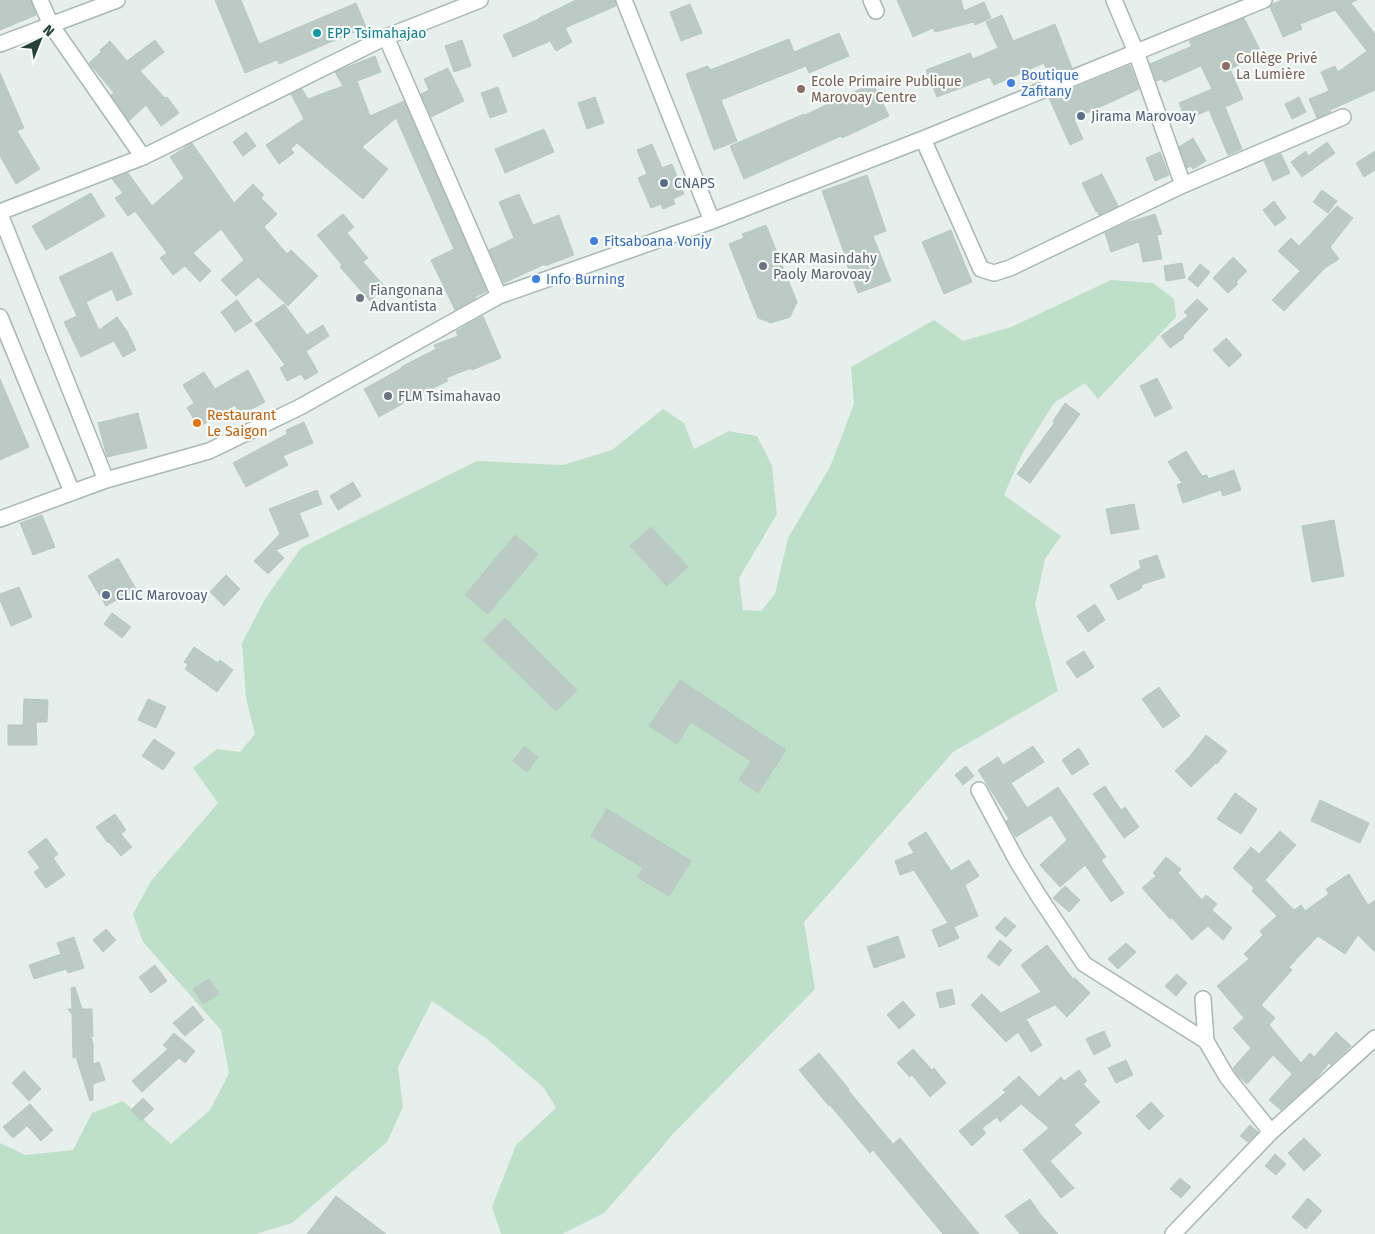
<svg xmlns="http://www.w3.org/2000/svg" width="1375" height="1234" font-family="'Fira Sans',sans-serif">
<rect width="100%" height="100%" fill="#e6efeb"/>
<path fill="#bfe0c8" d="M1111,280l42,3 21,16 2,18 -78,82 -13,-16 -31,20 -32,51 -18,41 57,41 -16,23 -10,46 23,86 -105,61 -149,170 11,67 -145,148 -12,15 -54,61 -42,21h-61l-9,-27 24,-62 40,-37 -12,-20 -57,-49 -55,-38 -34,66 5,40 -16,35 -95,81 -36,11h-256v-91l25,12 48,-5 19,-37 31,-12 48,43 39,-34 19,-37 -8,-43 -78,-88 -10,-28 18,-33 67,-78 -25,-35 24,-19 23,3 15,-18 -9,-36 -4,-55 23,-44 36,-51 176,-87 86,4 49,-15 51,-41 21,14 10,26 35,-18 28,5 15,30 5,48 -38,64 4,32 18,1 14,-17 13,-56 42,-71 24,-63 -3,-37 83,-47 29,21 48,-14z"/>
<path fill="#bbcac4" stroke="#b8c9c2" d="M0,0h31l5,15 -36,15z
M215,0h26l18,44 97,-41 10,24 -87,37 -2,-4 -32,13z
M576,0h39l1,6 -51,22 7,14 -16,9 -6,-10 -37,16 -10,-22 36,-16v-1z
M897,0h64l3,11 20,-9 7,16 -16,7 -1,-3 -39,10 -2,-4 -20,9z
M1283,0h74l-6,3 24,31v56l-45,20 1,2 -14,6 -8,-19 20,-8 -8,-19 14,-6 3,6 29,-21 -32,-41 -35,14 2,5 -19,8 -13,-30 2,-3z
M690,4l12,29 -21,8 -11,-29z
M1002,15l11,26 42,-17 17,44 -23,9 -5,-14 -50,22 -4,-8 -53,20 -11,-27 44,-17 3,6 25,-11 -12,-26z
M1244,18l18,36 -32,15 13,30 -18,8 17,42 -14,6 -19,-45 -23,10 -7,-17 33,-14 -11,-23 -37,16 -2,-3 -6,2 -6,-17 42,-18 -3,-5z
M839,33l10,23 -40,17 -3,-7 -85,34 16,41 -23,9 -28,-76 22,-8 2,4 79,-31 5,13z
M155,40l9,12 -24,19 25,27 2,-1 12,16 -18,13 -15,-21 -17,16 -18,-26 3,-2 -25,-30 12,-11 -1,-2 10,-9 17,20z
M462,40l9,26 -17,6 -9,-26z
M375,56l6,16 -24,9 13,35 34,-15 83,190 -12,6 1,1 -21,12 -24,-50 23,-11 -58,-131 -34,29 26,22 -25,30 -66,-56 -6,6 3,4 -15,11 -13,-19 38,-26 -13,-25 11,-5 6,10 35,-13 -8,-14z
M1130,65l9,24 -65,30 9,20 -13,6 -21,-47z
M448,68l16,33 -33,16 -10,-23 8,-4 -5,-11z
M0,73l24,55 -7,3 23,38 -24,15 -16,-28z
M873,83l16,33 -47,22 -1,-2 -97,43 -14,-33 74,-32 1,1z
M498,87l9,25 -17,6 -9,-25z
M595,97l9,26 -17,6 -9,-26z
M1299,97l7,15 -14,7 -7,-15z
M544,129l10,23 -49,21 -10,-24z
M246,132l10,14 -13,10 -10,-14z
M1193,138l13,23 -13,8 -2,-3 -4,2 -8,-21z
M1327,142l8,11 -33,24 -11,-15 15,-11 2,5z
M192,143l42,60 19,-19 11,11 -3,3 16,16 -13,13 23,27 4,-4 27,26 -30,30 -30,-29 -22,19 -15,-16 23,-20 -23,-31 -28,24 18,18 -11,11 -15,-16 -12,9 -13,-17 7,-5 -32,-42 -7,5 -13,-18 8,-5 -11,-14 16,-6 24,33 32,-28 -14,-21z
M652,144l10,24 10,-4 12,30 -11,5 2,5 -12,5 -2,-5 -10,4 -13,-30 9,-4 -10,-24z
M1375,151v19l-11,7 -8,-14z
M1160,152l9,23 -14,6 -9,-23z
M1281,154l9,19 -17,8 -9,-20z
M1102,174l16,32 -19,9 -2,-4 -1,1 -14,-29z
M867,175l19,56 -13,5 18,45 -33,12 -12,-31 1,-1 -25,-70z
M1322,190l15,11 -9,12 -15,-11z
M91,193l14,23 -59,34 -14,-24z
M519,194l14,31 26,-10 15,40 -29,11v-2l-41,19 -15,-33 25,-12 -15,-36z
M1274,201l12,17 -11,8 -12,-16z
M1337,206l16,12 -23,29 9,12 -14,9 -41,43 -12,-11 28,-29 -22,-20 13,-13 8,8z
M343,214l11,13 -7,6 21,25 -5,4 22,25 -15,14 -30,-34 2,-2 -25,-30z
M1155,214l7,20 -5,1 5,24 -19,3 -4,-20 -28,10 -6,-19 21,-10z
M766,225l31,77 -7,15 -19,6 -13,-5 -29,-74 15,-6 -2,-4z
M951,230l21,52 -28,12 -22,-52z
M112,252l20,42 -15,7 -5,-12 -26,13 13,28 18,-13 10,14 9,19 -13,7 -9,-16 -33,16 -17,-35 13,-6 -18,-39z
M1233,257l14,14 -11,11 2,2 -10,9 -15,-15z
M1182,263l3,15 -19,3 -2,-15z
M1200,264l10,8 -12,15 -10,-8z
M1197,299l11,10 -25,27 1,2 -14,10 -9,-12 27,-20 -4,-4z
M237,300l15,21 -17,11 -14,-20z
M284,304l23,31 16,-10 6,11 -23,15 12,21 -13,8 -4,-6 -14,7 -7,-13 5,-3 -30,-41z
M483,316l18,42 -29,12 -1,-2 -25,10 2,3 -32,15 -37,21 -15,-28 38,-21 -1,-1 35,-18 -2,-4 24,-9 -2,-5 7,-3v-1z
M1226,338l16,17 -13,12 -16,-17z
M248,370l17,32 -25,13 -5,-10 -36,22 -12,-19 7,-5 -11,-18 21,-13 11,17z
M1157,378l15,30 -17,9 -15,-31z
M0,379l29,68 -29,13z
M1065,403l15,11 -50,69 -13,-9 38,-52 -2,-1z
M138,413l9,35 -40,9 -9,-34z
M304,422l9,21 -30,13 5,9 -42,22 -13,-24 54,-29 -1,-4z
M1186,451l16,25 5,-1 1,4 26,-9 7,20 -18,6 -2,-6 -38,13 -6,-18 5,-2 -14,-21z
M353,482l8,14 -23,14 -8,-14z
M317,490l5,14 -23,9 10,23 -33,14 8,8 -16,16 -14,-13 26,-27 -11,-25z
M1134,504l5,25 -28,5 -5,-25z
M42,515l13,32 -22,8 -13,-32z
M1334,520l10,56 -32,6 -10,-56z
M651,527l37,40 -21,19 -37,-40z
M515,535l23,19 -50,60 -23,-19z
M1157,555l8,22 -24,8 1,3 -24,12 -8,-15 31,-17 -2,-7z
M118,558l18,31 -30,17 -18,-30z
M226,575l14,14 -16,17 -14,-14z
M19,587l13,30 -21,9 -11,-26v-6z
M1095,604l10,16 -17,12 -11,-16z
M112,613l19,14 -9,11 -18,-14z
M505,618l72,72 -21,21 -73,-71z
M194,647l24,16 2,-3 13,10 -16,22 -32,-23 3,-5 -4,-2z
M1084,651l10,16 -17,11 -11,-16z
M680,680l106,70 -28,43 -19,-13 12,-19 -60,-39 -14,22 -28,-18z
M1159,687l21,29 -17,12 -21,-29z
M24,699l24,1 -1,22h-11l1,23h-29v-20h15z
M148,699l18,8 -10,21 -18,-8z
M1206,735l21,16 -10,13 -1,-1 -25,24 -16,-16 15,-15z
M154,739l21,14 -12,17 -21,-14z
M524,746l14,11 -11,15 -14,-11z
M1033,746l11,16 -33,21 16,25 31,-21 48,70 -5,3 23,33 -13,9 -26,-37 -25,22 -20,-22 27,-25 -16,-25 -35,22 -10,-16 3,-2 -31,-49 20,-13 5,8z
M1079,748l10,16 -17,11 -10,-15z
M966,766l8,10 -11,9 -8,-10z
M1105,786l16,24 4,-3 14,20 -15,11 -31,-44z
M1235,793l22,16 -16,25 -24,-15z
M1320,800l49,23 -9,20 -49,-22z
M607,809l84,52 -22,35 -32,-19 6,-9 -52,-32z
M115,814l11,16 -5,4 11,13 -11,9 -12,-14 -1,1 -12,-16z
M1280,831l16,14 -31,35 29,30 7,-5 4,6 24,-17 -3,-5 23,-15 19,31 7,-5v52l-17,-17 -13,19 -27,-18 -29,31 3,3 -31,35 14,13 -6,7 32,38 9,-10 4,4 22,-25 15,14 -20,19 -2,-2 -14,17 -34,30 -12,-10 23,-26 -19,-19 -26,29 -9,-8 -5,-8 18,-20 -18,-20 11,-10 -27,-32 32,-27 -5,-5 19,-19 -3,-4 17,-15 -25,-25 2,-3 -21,-20 18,-21 8,7z
M926,832l25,39 18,-11 10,16 -14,9 13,31 -24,11 5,11 -20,9 -7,-17 16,-7 -34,-53 -14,5 -5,-14 19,-8 -6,-10z
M46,838l12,16 -5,4 12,17 -19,13 -12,-16 6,-4 -12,-16z
M1166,857l15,12 -3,4 24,27 4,-5 11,9 -5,6 20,18 -9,12 -15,-14 -16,14 -20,-22 -2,1 -28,-31 14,-12 -3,-3z
M1065,886l15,14 -11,12 -16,-14z
M1005,917l11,9 -10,11 -11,-9z
M106,929l10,11 -13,12 -10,-12z
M898,936l7,21 -31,11 -7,-21z
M74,937l10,31 -16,5 -2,-4 -32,10 -5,-14 32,-11 -4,-11z
M1000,940l12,10 -13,16 -12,-9z
M1126,943l10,9 -18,17 -10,-10z
M1047,945l26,34 2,-1 15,15 -23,24 -12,-12 -29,14 16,26 -11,7 -13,-20 -12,10 -35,-37 11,-11 19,19 40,-21 -20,-27z
M155,965l12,16 -16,12 -12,-16z
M1177,974l10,9 -11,13 -11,-10z
M209,979l10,15 -16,10 -10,-15z
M75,987l7,22h10l1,28 -3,-3 3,9v21l6,-2 6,18 -12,4v16l-3,1 -14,-44 -3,1 -1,-44 -4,-5h4l-1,-21z
M952,989l3,15 -15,4 -4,-15z
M903,1001l12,14 -16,14 -12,-14z
M193,1006l11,14 -19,16 -12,-13z
M1104,1031l7,15 -17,9 -8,-16z
M174,1033l21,18 -10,12 -6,-5 -37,34 -10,-11 36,-32 -5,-4z
M913,1049l19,21 2,-2 12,15 -16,14 -18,-22 -2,2 -13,-14z
M819,1053l30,36 -1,1 45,54 7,-6 79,96h-36l-70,-84 -3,3 -40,-48 -1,1 -30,-36z
M1126,1060l7,15 -17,8 -8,-15z
M1079,1070l8,11 -4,3 17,18 -26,23 8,8 -32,28 24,27 -13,10 -38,-48 26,-22 -28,-24 -21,18 -3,-5 -15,11 4,5 -14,13 -13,-15 47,-39 -3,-2 16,-14 20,21 22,-20 3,4z
M24,1071l17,18 -12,12 -17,-18z
M143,1098l11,11 -13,12 -10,-11z
M1151,1102l13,14 -15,14 -13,-14z
M30,1104l23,26 -12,11 -14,-15 -14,12 -10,-11z
M1250,1125l8,7 -10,10 -8,-6z
M1304,1138l17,17 -17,16 -16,-18z
M1275,1154l11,10 -10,11 -11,-9z
M1180,1178l11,9 -10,11 -11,-9z
M336,1196l50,38h-79z
M1308,1198l14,13 -16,18 -14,-12z
M1030,1199l11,16 17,19h-38l-15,-18z"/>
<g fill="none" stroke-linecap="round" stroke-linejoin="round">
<defs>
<path id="minor" d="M40,0l11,25 92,132
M624,0l88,221
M871,0l5,11
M1114,0l22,52 47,133
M386,37l113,259
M0,44l117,-44
M923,139l58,130 13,4 16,-5 173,-83 160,-68
M0,212l143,-55 243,-120 94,-37
M0,214l106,266
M0,317l72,175
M0,519l106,-39 103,-29 91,-44 199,-111 213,-75 211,-82 341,-139
M979,790l38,71 21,34 46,69 122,77
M1203,999l3,42 21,36 44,55
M1173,1234l98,-102 104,-94"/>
</defs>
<use href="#minor" stroke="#a8b8b2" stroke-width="18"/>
<use href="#minor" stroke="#fff" stroke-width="15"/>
</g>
<circle fill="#0f9aa8" stroke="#f7fbf9" stroke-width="2" cx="317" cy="33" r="5"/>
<g fill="#8d6e63" stroke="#f7fbf9" stroke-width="2">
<circle cx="1226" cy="66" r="5"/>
<circle cx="801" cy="89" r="5"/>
</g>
<g fill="#3f7fe0" stroke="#f7fbf9" stroke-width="2">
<circle cx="1011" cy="83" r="5"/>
<circle cx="594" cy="241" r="5"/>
<circle cx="536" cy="279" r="5"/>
</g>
<g fill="#5c6f8a" stroke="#f7fbf9" stroke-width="2">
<circle cx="1081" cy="116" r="5"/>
<circle cx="664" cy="183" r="5"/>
<circle cx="106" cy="595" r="5"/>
</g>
<g fill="#6b7280" stroke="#f7fbf9" stroke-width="2">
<circle cx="763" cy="266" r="5"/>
<circle cx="360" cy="298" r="5"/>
<circle cx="388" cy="396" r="5"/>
</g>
<circle fill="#e8710a" stroke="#f7fbf9" stroke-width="2" cx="197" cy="423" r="5"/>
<g text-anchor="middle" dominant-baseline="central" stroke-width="4.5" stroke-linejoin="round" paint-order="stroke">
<g font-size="14" fill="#0d838f" stroke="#f7fbf9" text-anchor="start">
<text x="327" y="33">EPP Tsimahajao</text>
</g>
<g font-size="14" fill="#785e54" stroke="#f7fbf9" text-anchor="start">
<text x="1236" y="58">Collège Privé<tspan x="1236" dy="16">La Lumière</tspan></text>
<text x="811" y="81">Ecole Primaire Publique<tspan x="811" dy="16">Marovoay Centre</tspan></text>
</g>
<g font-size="14" fill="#366cbe" stroke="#f7fbf9" text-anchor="start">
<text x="1021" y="75">Boutique<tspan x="1021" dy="16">Zafitany</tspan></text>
<text x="604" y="241">Fitsaboana Vonjy</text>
<text x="546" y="279">Info Burning</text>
</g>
<g font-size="14" fill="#4e5e75" stroke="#f7fbf9" text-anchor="start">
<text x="1091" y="116">Jirama Marovoay</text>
<text x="674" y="183">CNAPS</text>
<text x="116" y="595">CLIC Marovoay</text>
</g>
<g font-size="14" fill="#5b616d" stroke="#f7fbf9" text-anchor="start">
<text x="773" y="258">EKAR Masindahy<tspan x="773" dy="16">Paoly Marovoay</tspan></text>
<text x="370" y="290">Fiangonana<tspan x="370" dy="16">Advantista</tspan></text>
<text x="398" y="396">FLM Tsimahavao</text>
</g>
<g font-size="14" fill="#c56008" stroke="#f7fbf9" text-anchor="start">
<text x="207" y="415">Restaurant<tspan x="207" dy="16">Le Saigon</tspan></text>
</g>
</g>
<g transform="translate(40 40) rotate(43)" stroke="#f7fbf9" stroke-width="4" paint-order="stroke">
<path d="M0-4L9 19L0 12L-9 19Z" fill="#24423a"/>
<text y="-8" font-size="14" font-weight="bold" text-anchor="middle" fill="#24423a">N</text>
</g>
</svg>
